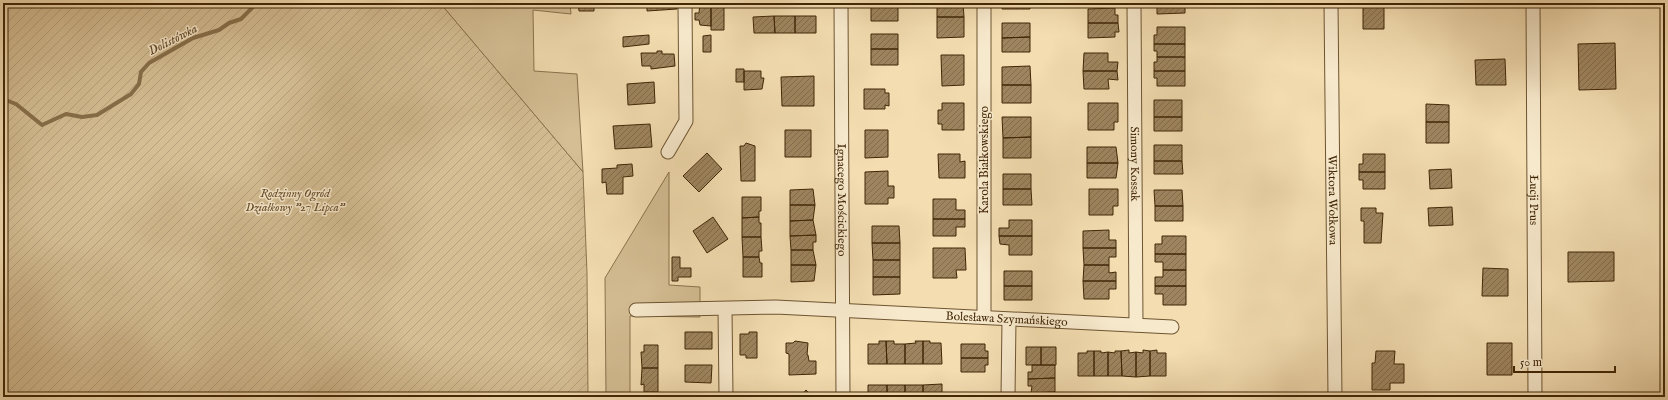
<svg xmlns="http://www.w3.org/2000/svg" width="1668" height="400" font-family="'IM FELL English',serif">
<defs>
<pattern id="garden-furrows" width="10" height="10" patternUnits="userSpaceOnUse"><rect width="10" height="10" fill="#d5be94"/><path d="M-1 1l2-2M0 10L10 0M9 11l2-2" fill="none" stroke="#b8a37e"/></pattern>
<pattern id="building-hatch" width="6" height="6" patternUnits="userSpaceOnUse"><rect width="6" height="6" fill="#9e855f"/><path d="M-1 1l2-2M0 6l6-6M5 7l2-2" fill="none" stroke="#826d4c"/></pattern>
</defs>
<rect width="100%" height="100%" fill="#f3ddb1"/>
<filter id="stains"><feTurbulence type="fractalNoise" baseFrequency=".005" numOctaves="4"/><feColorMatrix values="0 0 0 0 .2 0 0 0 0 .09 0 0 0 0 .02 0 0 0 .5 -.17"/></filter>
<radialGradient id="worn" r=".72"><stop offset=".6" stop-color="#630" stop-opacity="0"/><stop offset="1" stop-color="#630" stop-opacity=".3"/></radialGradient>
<path fill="#d5be94" stroke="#8b724d" d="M440,3h130l1,11 -38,-4 1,61 43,3 6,98z
M669,172v113l31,2v30l-70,-1v81h-24l-1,-119z"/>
<path fill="url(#garden-furrows)" stroke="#8b724d" d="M3,3h437l143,169 4,101 1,124h-585z"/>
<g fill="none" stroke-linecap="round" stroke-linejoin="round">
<path stroke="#876f4a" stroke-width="4" d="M3,99l13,5 26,21 24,-11 16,3 15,-2 34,-21 8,-10 2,-12 8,-9 44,-25 26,-8 10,-7 12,-4 16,-16"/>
</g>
<path fill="url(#building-hatch)" stroke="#412606" d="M578,3h16v8h-15z
M647,3h30v6l-30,2z
M700,3h11v23l-11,-1 -1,-5h-4v-7h4z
M711,3h13v27h-13z
M871,3h27v3h-27z
M937,3h26l1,14h-27z
M1002,3h28v6h-28z
M1154,3h31v10l-28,1v-8h-3z
M871,6h27v15h-27z
M1363,7h21v22h-21z
M1115,8v7h3v8h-30v-14z
M774,16l1,17h-21l-1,-16z
M774,16h21v17h-20z
M795,16h21v17h-21z
M937,17h27v20l-27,1z
M1002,23h28v14l-28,1z
M1088,23h30l1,9h-4v5l-27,1z
M1157,27h28v17h-31v-9h3z
M871,34h27v15h-27z
M649,35v9l-26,3v-10z
M711,35v17h-8v-16z
M1030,37v15h-28v-14z
M1615,43l1,46 -37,1 -1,-46z
M1154,44h31v13h-28v-6h-3z
M871,49h27v16h-27z
M657,51h5v3h12l1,12 -24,3v-3h-9l-1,-13h16z
M1084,53h24v9h10l-1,9h-34z
M941,55h23v30l-22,1z
M1157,57h28v14h-31v-9h3z
M1505,59l1,26h-30l-1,-25z
M1030,66l1,19h-29v-18z
M736,69h8v13h-8z
M744,71h17v7h3l-2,11 -18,1z
M1083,71h34l1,9 -10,-1 1,10h-25z
M1154,71h31v15h-28v-8h-3z
M814,76v30h-32l-1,-29z
M654,82l1,21 -27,2 -1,-21z
M1002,85h29v18h-29z
M864,89h21v4h4v13l-4,-1v4h-21z
M1154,100h28v17h-28z
M942,103h22v27h-22v-6h-4v-14h4z
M1088,103h30v19h-4v8h-26z
M1426,104l23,1v17h-23z
M1002,117h29v20l-28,1z
M1154,117h28v14h-28z
M1426,122h23v21h-23z
M650,124l2,23 -37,2 -2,-23z
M785,130h26v27h-26z
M865,130h23v27l-23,1z
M1031,137v21h-28v-20z
M746,143l9,3v35h-14l-1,-35h4z
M1154,145h28v16h-28z
M1087,147h29l2,16h-31z
M707,153l15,16 -23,23 -16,-16z
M938,154h22v8l5,-1v17h-26z
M1363,154h22v18h-26v-8h4z
M1154,161h28l1,13h-29z
M1087,163h31l-2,15h-29z
M632,164l1,12 -10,1v17h-16l-1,-12 -4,1v-14l15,-1v-3z
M1451,169l1,19 -22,1 -1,-19z
M888,171v15h6v12h-6v6h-23v-32z
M1359,172h26v17h-22v-9h-4z
M1003,174h28v15h-28z
M813,189l2,16h-25v-15z
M1003,189h28l1,16h-29z
M1089,189h29v17h-5v9h-24z
M1154,190h28l1,16h-28z
M742,197h19v14h-2v6l-17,1z
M933,199h23v11h9v9h-32z
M790,205h25l-2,15 -23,1z
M1155,206h28v15h-28z
M1452,207l1,18 -24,1 -1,-18z
M1361,208h15v5h7l-2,30h-17v-22h-3z
M713,217l15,22 -21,14 -14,-22z
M759,217v6h2v14h-19v-19z
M933,219h32v8h-9v9h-23z
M813,220l3,15 -26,1v-15z
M1009,220h23v16h-33v-8h10z
M872,226h27l1,17h-28z
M1109,230v10h7v8h-33v-17z
M816,235v7h-3v8h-22l-1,-14z
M999,236h33v19h-23v-10l-9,-1z
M1162,236h24v18h-31v-10h7z
M742,237h19l1,14h-3v6h-16z
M872,243h28v17h-27z
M933,248h32l1,22h-10l1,8h-24z
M1083,248h33v9h-7v8h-25z
M791,250h22l3,15h-25z
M1568,252h46v29l-46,1z
M1155,254h31v16h-23v-8h-8z
M672,257h8v11h11v9h-13v4h-6z
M743,257h16l1,6h2v14h-19z
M873,260h27v17h-27z
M791,265h25l-2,16 -23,1z
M1084,265h25v8l7,-1v9h-33z
M1483,268l25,1v27h-26z
M1163,270h23v16h-31v-9h8z
M1004,271h28v15h-28z
M873,277h27v17l-27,1z
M1083,281h33v8h-7v10h-25z
M1004,286h28v14h-28z
M1155,286h31v19h-23v-11h-8z
M685,332h27v17h-27z
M749,332h8v26h-11v-3h-6v-21h9z
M795,341l13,2 -1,12h1l1,6h7v13l-27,1v-21l-3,-1v-10h7z
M879,341h7l1,23h-19v-20h11z
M886,341h8v3h11v20h-18z
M915,341h8v23h-18v-20l11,-1z
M923,341h7v2h11l1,21h-19z
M1487,343h25v32h-25z
M961,344h24v7h3v7h-27z
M644,345h14v23h-16l-1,-16h3z
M1026,347h15v18h-15z
M1041,347h15v18h-15z
M1129,350v3l7,-1v25l-14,-1 -1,-25z
M1143,350l7,1v25l-14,1v-25l7,1z
M1157,350v3h9v23h-16v-25z
M1087,351h7v25h-16v-23h9z
M1094,351h7v2l7,-1v24h-14z
M1115,351h6l1,25h-14v-24l7,1z
M1376,351h19l-1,13h10v19h-14v7h-18v-27h3z
M961,358h27v7h-3v7h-24z
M685,365h27l-1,18 -26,-1z
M1032,365h23v13l-27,1v-7h4z
M642,368h16v24h-14v-8l-3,1z
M1055,378v14l-24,1 1,-7h-4v-7z
M942,384v13h-19v-12z
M868,385h19v12h-19z
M887,385h18v12h-18z
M905,385h18v12h-18z
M806,390l6,6 -12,1z
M1055,392v5h-23l-1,-4z"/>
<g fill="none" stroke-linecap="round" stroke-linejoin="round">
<defs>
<g id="street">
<path id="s1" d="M841,3l2,394"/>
<path d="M984,3v314"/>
<path id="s2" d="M1134,3l2,322"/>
<path id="s3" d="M1331,3l4,394"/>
<path id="s4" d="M1533,3l2,394"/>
<path d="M668,152l18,-31 -1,-118"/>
<path d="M725,309l1,88"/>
<path id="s5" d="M636,310l140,-3 396,20"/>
<path d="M1008,397l1,-77"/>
</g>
</defs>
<use href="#street" stroke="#6e5431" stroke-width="15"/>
<use href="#street" stroke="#f7e9cc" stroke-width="13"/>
</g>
<g text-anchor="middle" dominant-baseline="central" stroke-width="3" stroke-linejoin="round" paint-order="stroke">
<g font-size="12" fill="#412606" stroke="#f7e9cc">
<text transform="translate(984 160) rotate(-90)">Karola Białkowskiego</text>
<text stroke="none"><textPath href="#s2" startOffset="161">Simony Kossak</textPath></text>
<text stroke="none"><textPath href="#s1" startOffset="197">Ignacego Mościckiego</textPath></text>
<text stroke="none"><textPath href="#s3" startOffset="197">Wiktora Wołkowa</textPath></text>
<text stroke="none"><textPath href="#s4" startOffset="197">Łucji Prus</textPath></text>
<text stroke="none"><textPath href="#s5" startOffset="371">Bolesława Szymańskiego</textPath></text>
</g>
<g font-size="12" font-style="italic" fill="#664c2a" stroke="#f7e9cc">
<text x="295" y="193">Rodzinny Ogród<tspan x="295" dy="14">Działkowy "27 Lipca"</tspan></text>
</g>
<g font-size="13" font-style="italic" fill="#644a28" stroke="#f7e9cc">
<text transform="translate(173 40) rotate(-27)">Dolistówka</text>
</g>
</g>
<rect width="1668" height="400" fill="none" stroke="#f3ddb1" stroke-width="16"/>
<rect x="4" y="4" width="1660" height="392" fill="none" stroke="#412606" stroke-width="2"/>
<rect x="8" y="8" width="1652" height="384" fill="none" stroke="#412606"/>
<path d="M1514 366v6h101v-6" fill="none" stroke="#412606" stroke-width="2"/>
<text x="1520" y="366" font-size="12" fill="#412606" stroke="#f7e9cc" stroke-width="3" paint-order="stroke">50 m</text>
<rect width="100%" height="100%" filter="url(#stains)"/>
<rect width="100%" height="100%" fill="url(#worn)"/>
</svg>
